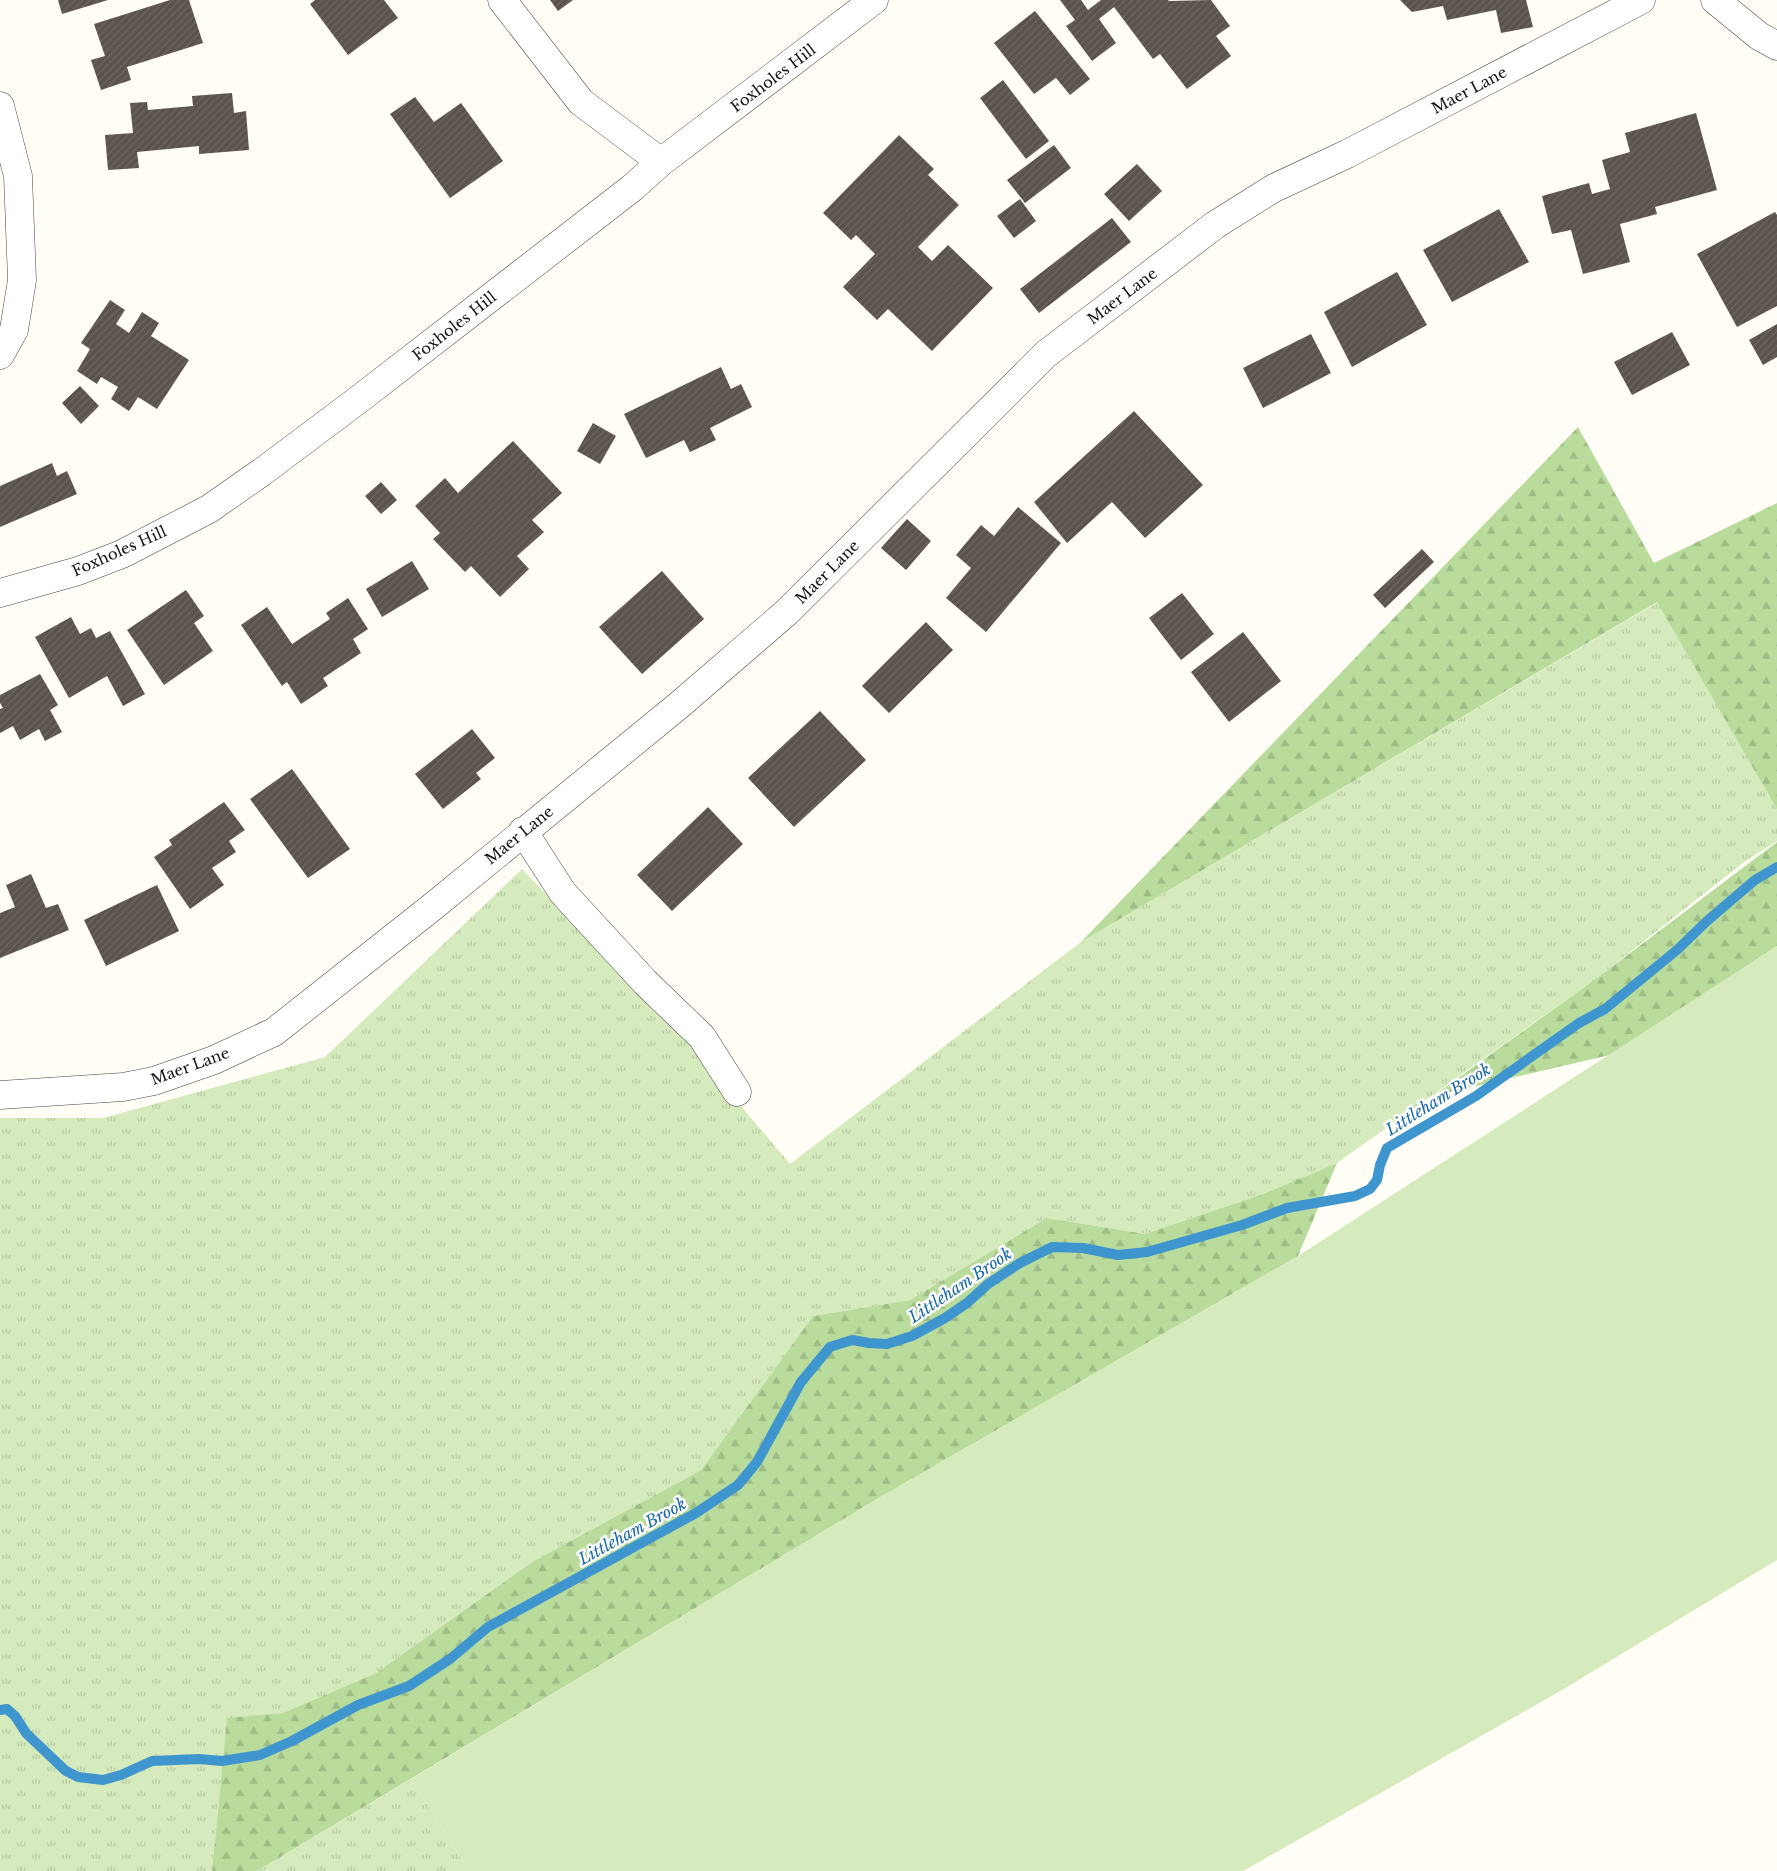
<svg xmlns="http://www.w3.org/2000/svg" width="1777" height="1871" font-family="'Libre Baskerville',serif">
<defs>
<pattern id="grass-tufts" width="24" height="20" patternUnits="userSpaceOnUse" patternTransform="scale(1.25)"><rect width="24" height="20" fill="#d5ebbd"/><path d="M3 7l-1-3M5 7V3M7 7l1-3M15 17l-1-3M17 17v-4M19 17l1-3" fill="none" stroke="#b6c8a1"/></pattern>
<pattern id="forest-firs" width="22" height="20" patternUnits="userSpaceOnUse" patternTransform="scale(1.25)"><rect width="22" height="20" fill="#b9dc9c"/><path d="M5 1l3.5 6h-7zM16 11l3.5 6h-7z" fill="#9ebc85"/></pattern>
<pattern id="building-hatch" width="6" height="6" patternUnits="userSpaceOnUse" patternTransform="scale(1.25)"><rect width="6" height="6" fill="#5a524d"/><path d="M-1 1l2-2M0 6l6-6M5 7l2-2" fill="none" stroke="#6d6662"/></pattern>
</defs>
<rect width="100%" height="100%" fill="#fffdf5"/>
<path fill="url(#grass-tufts)" d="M1658,602l119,207v32l-33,21 -143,113 -264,188 -74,31 -118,40 -98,-16 -137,82 -97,16 -112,154 -169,92 -156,111 -93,40 -56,6 -15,152h-212v-753h103l222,-61 197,-188 154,160 114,135 291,-222z
M411,1779l58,92h-212z"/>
<path fill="url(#forest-firs)" d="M1578,427l76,136 123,-60v306l-120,-207 -576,340z
M1777,842v104l-167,109 -177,41 168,-121z
M1337,1163l-39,93 -414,239 -627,376h-45l15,-153 56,-5 93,-40 156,-111 169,-92 112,-154 97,-16 137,-82 98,16 118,-40z"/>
<path fill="#d5ebbd" d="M1777,946v614l-220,133 -314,178h-774l-58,-92 473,-284 414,-239z"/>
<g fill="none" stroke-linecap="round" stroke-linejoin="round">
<path stroke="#3f96cf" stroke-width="10" d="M0,1710l7,-1 8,7 11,17 40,38 12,6 25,3 18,-5 31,-14 47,-2 23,2 38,-6 32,-14 66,-36 51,-19 41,-27 38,-32 208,-114 42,-28 19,-23 44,-80 29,-35 22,-7 17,3 18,1 25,-8 33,-18 22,-15 21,-19 32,-21 32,-16 31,1 35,7 29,-3 95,-27 45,-17 68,-12 15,-7 7,-9 3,-15 7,-17 89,-52 103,-73 26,-14 72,-59 30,-29 48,-41 22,-13"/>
</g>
<path fill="url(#building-hatch)" d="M58,0h50l-46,14z
M170,0h19l14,43 -76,24 4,13 -30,10 -10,-30 14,-4 -11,-32z
M315,0h69l14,18 -50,37 -38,-51z
M550,0h23l-15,11z
M1060,0h21l7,10 13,-10h67l1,1 42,-1 19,26 -14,10 15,20 -44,33 -27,-35 -7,5 -39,-52 -15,12 17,24 -24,18 -26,-35 9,-6z
M1400,0h126l7,27 -32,6 -5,-23 -49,10 -4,-14 -31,6z
M1035,11l55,68 -20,16 -14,-17 -22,16 -40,-51z
M1003,80l46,61 -23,18 -46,-61z
M232,93l2,20 12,-2 3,39 -50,4v-8l-62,6 2,16 -31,2 -3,-35 28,-2 -3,-30 17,-1 1,8 45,-4 -1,-10z
M415,97l19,25 27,-19 42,58 -53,37 -60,-84z
M1696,113l21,77 -62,17 2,7 -37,10 10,38 -47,12 -12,-44 -19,4 -10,-38 47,-13 3,11 18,-5 -8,-29 28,-8 -5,-19z
M899,135l35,34 -6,6 31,30 -41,42 14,14 16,-16 45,43 -61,63 -44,-42 -11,11 -34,-33 32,-33 -19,-19 -5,5 -28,-27z
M1054,145l17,23 -46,35 -18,-23z
M1137,164l25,27 -33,30 -25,-27z
M1020,199l16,22 -22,17 -17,-22z
M1499,209l30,53 -77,40 -29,-52z
M1775,212l2,3v91l-40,21 -40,-73z
M1112,218l19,24 -92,71 -19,-24z
M1397,272l30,53 -75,42 -28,-55z
M110,300l15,10 -9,14 13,9 13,-21 17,11 -8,13 38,24 -32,49 -19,-12 -9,14 -18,-12 7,-12 -17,-10 -4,7 -20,-13 13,-22 -9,-6z
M1777,324v33l-14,8 -14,-25z
M1672,332l18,33 -58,30 -18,-33z
M1311,334l20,39 -68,35 -20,-40z
M721,367l10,22 10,-5 11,23 -42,21 6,12 -26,12 -6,-12 -38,18 -22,-44z
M80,386l19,20 -18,18 -19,-21z
M1134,411l69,74 -58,53 -33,-36 -45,41 -33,-41z
M593,423l23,13 -16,28 -23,-13z
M513,441l49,52 -30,27 12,12 -27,24 12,13 -29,28 -29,-31 -6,6 -32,-33 7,-6 -25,-27 30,-28 13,15z
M52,463l5,13 10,-5 10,23 -77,33v-41z
M381,482l16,18 -16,14 -16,-18z
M1018,507l43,36 -75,89 -40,-34 25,-30 -15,-13 25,-30 13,11z
M907,519l24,22 -25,29 -25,-22z
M1422,549l12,13 -49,46 -12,-13z
M412,561l17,28 -47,28 -16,-28z
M662,571l42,48 -62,55 -43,-47z
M186,590l18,26 -10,7 19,28 -49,34 -37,-55z
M1182,593l32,41 -33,26 -32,-42z
M348,598l20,31 -15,10 8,14 -38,25 5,8 -27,18 -14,-22 -5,4 -41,-61 26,-18 25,37 38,-25 -4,-6z
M71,617l9,17 11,-6 5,10 14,-7 35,63 -22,12 -16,-30 -38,22 -34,-61z
M926,622l27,28 -64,63 -27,-27z
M1243,632l38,49 -52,41 -38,-50z
M40,674l18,31 -8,5 12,22 -17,9 -6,-12 -19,11 -7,-14 -13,7v-24l3,-1 -3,-5v-8z
M820,711l46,49 -72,67 -46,-49z
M472,729l23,29 -19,15 5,6 -38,30 -28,-35z
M292,769l58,80 -42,29 -58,-79z
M224,802l21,28 -16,11 7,11 -24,16 12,17 -34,24 -36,-52 18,-12 -3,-5z
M708,807l35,37 -71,67 -35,-36z
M31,874l15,34 12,-4 11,26 -69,28v-45l15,-6 -9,-22z
M157,885l22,46 -73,35 -22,-46z"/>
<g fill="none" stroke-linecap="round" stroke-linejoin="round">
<defs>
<path id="minor" d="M502,0l79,102 80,60
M1715,0l44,36 18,10
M0,106l18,70 4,104 -8,50 -14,25
M0,593l78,-22 44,-17 87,-45 53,-37 96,-72 274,-212 29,-26 213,-162
M523,831l40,62 82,89 57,55 35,55
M0,1095l123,-8 31,-6 60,-21 60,-28 157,-124 247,-202 109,-94 259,-258 169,-129 59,-37 73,-34 294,-154"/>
</defs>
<use href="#minor" stroke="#444" stroke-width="29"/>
<use href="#minor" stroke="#fff" stroke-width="28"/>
</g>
<g text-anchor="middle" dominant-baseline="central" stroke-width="5" stroke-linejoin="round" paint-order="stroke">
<g font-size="15" fill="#111" stroke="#fff">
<text transform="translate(773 78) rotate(-37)">Foxholes Hill</text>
<text transform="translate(1469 90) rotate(-28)">Maer Lane</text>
<text transform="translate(1122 296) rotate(-37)">Maer Lane</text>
<text transform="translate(454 326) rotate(-38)">Foxholes Hill</text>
<text transform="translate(119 551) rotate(-24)">Foxholes Hill</text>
<text transform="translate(827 572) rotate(-45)">Maer Lane</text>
<text transform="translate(519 835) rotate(-39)">Maer Lane</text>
<text transform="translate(190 1066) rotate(-20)">Maer Lane</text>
</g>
<g font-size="16" font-style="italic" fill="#1768a6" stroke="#fff">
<text transform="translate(1438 1099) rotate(-32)">Littleham Brook</text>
<text transform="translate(960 1285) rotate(-34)">Littleham Brook</text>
<text transform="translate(632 1531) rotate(-29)">Littleham Brook</text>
</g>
</g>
</svg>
